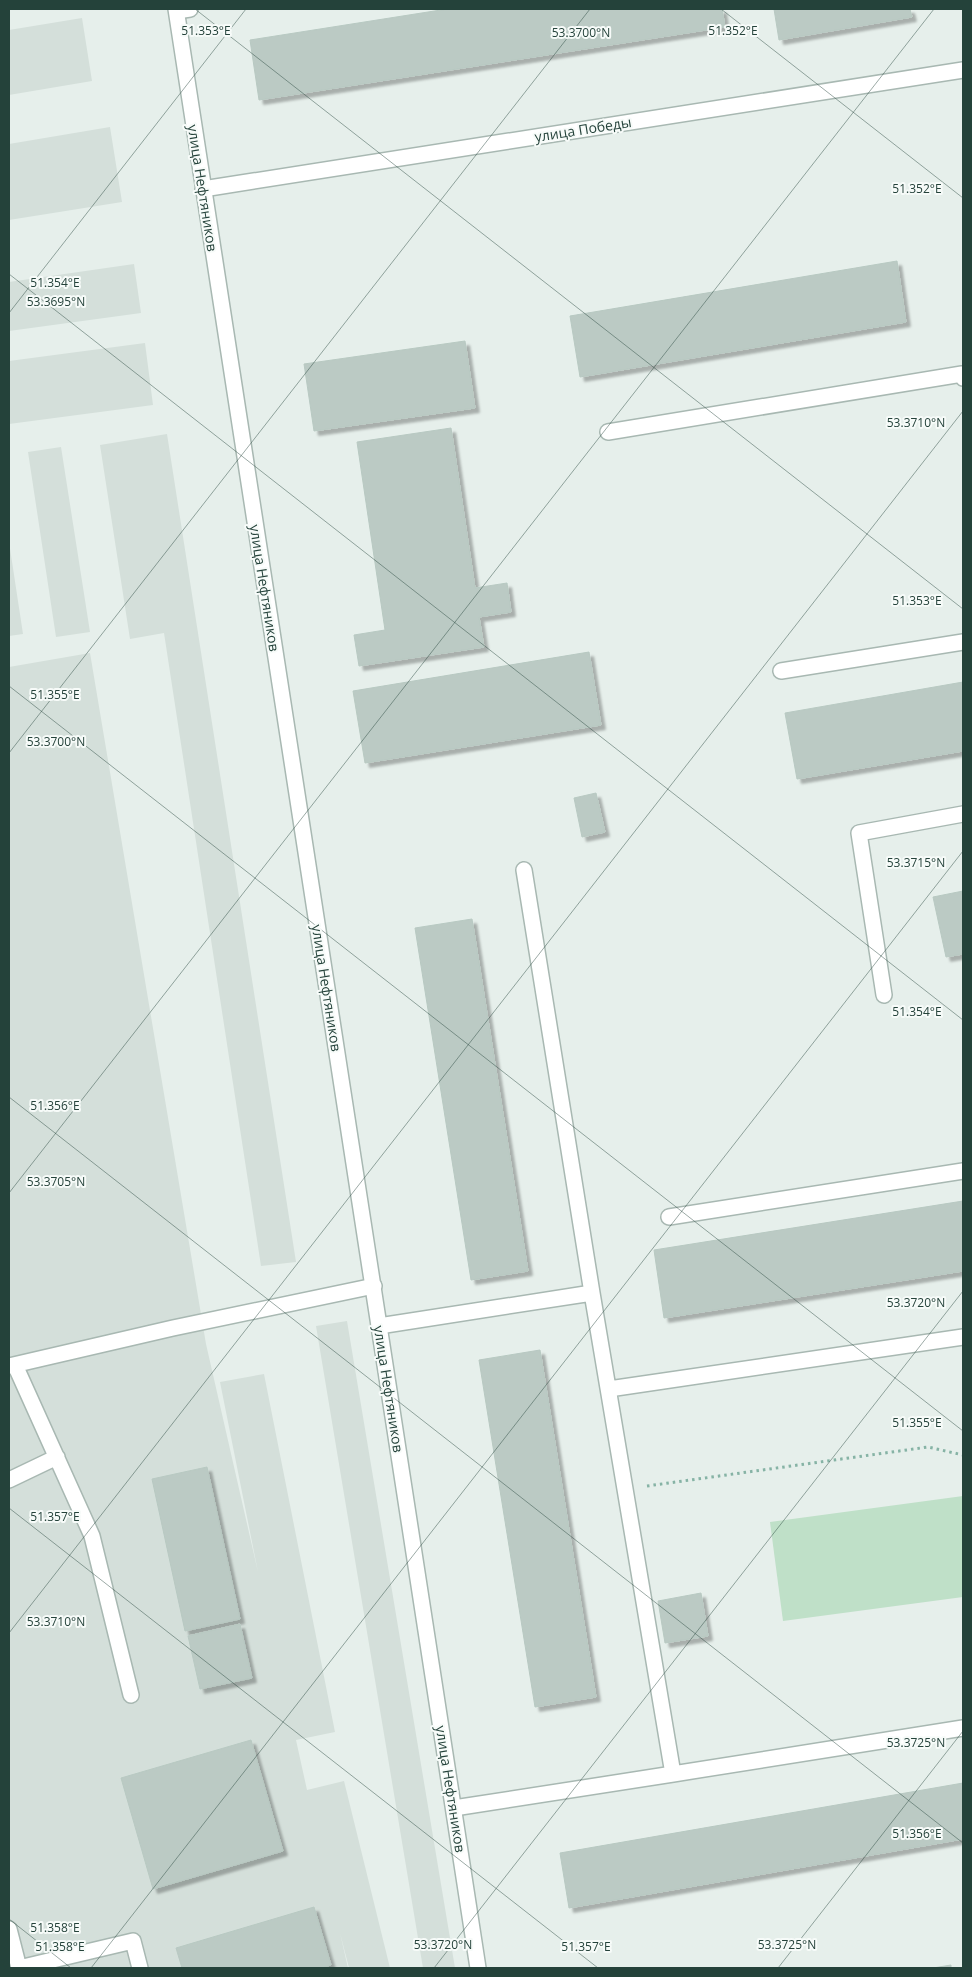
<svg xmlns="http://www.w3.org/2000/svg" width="972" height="1977" font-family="'Open Sans',sans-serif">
<defs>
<filter id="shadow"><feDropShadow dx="4.5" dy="4.5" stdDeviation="1" flood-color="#0004"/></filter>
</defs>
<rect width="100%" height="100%" fill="#e6efeb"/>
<path fill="#d4dfda" d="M82,18l10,63 -83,14v-65z
M110,127l12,75 -113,18v-76z
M134,264l7,49 -132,18v-49z
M145,343l8,62 -144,19v-63z
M167,434l129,828 -35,4 -97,-633 -34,6 -30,-194z
M61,447l29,185 -34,5 -28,-185z
M9,542l14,92 -14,2z
M90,653l116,691 52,228 -38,-190 44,-8 71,358 -39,8 11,50 37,-9 46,187h-41l-9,-35 8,35h-339v-1301z
M347,1321l108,647h-32l-107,-642z"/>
<path fill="#bfe0c8" d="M963,1496v101l-180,24 -13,-99z"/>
<path fill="#bbcac4" stroke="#b8c9c2" filter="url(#shadow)" d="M447,9h275l3,18 -466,73 -9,-60z
M774,9h136l2,8 -133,23z
M897,261l9,61 -326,55 -10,-61z
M465,341l10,67 -161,23 -10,-67z
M451,428l24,160 32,-5 4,29 -32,5 5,30 -125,19 -5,-31 31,-5 -28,-188z
M589,652l12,73 -236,38 -12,-72z
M963,682v69l-166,28 -12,-66z
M596,793l9,39 -23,5 -8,-39z
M963,891v63l-17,3 -13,-60z
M472,919l56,352 -57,9 -56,-352z
M963,1201v70l-299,47 -10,-68z
M540,1350l56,347 -61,10 -56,-347z
M207,1467l33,152 -55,12 -33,-152z
M701,1593l7,43 -43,7 -7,-42z
M240,1624l12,54 -52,11 -12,-53z
M251,1740l32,111 -130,38 -32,-111z
M963,1783v56l-394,69 -9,-55z
M314,1907l17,58 -9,3h-140l-6,-20z
M951,1965v3h-18z"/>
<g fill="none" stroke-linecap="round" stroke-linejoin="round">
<defs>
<path id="service" d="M177,11l13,-2
M608,432l354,-58 1,4
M781,671l182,-29
M524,870l68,423
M884,995l-25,-162 104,-19
M669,1217l294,-46
M379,1326l213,-33 81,481 290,-46
M15,1365l77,171 39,159
M9,1366l164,-38 201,-42
M609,1389l354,-52
M9,1480l48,-23
M454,1808l219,-34
M9,1929l10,39
M19,1968l114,-27 7,27"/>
<path id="minor" d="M176,9l302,1959
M203,189l760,-119"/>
</defs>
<use href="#service" stroke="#a8b8b2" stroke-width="18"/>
<use href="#minor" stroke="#a8b8b2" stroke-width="18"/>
<path stroke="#86b3a5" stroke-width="3" stroke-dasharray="2.5 4" stroke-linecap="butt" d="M647,1486l281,-39 35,8"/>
<use href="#service" stroke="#fff" stroke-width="15"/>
<use href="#minor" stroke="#fff" stroke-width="15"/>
</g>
<path fill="none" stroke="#24423a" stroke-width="1" stroke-opacity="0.45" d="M195,9l768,600M721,9l242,189M9,274l954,746M9,313l237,-304M9,686l954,745M9,753l581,-744M9,1097l954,746M9,1193l925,-1184M9,1508l589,460M9,1633l954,-1222M9,1919l62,49M91,1968l872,-1117M434,1968l529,-677M778,1968l185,-237"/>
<g text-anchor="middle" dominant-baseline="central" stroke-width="4" stroke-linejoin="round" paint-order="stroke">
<g font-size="14" fill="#24423a" stroke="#f7fbf9">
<text transform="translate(583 129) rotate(-9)">улица Победы</text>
<text transform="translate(203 188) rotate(81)">улица Нефтяников</text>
<text transform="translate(265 588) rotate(81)">улица Нефтяников</text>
<text transform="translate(327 988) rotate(81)">улица Нефтяников</text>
<text transform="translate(389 1389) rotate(81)">улица Нефтяников</text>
<text transform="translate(451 1789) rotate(81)">улица Нефтяников</text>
</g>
</g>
<g font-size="12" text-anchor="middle" fill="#24423a" stroke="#f7fbf9" stroke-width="4" stroke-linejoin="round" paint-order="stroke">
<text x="206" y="35">51.353°E</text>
<text x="733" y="35">51.352°E</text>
<text x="581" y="37">53.3700°N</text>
<text x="917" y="193">51.352°E</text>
<text x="55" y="287">51.354°E</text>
<text x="56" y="306">53.3695°N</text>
<text x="916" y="427">53.3710°N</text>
<text x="917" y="605">51.353°E</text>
<text x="55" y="699">51.355°E</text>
<text x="56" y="746">53.3700°N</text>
<text x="916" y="867">53.3715°N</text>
<text x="917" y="1016">51.354°E</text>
<text x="55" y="1110">51.356°E</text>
<text x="56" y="1186">53.3705°N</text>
<text x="916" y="1307">53.3720°N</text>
<text x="917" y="1427">51.355°E</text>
<text x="55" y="1521">51.357°E</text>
<text x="56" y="1626">53.3710°N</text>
<text x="916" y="1747">53.3725°N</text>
<text x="917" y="1838">51.356°E</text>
<text x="55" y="1932">51.358°E</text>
<text x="443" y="1949">53.3720°N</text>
<text x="787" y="1949">53.3725°N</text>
<text x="60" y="1951">51.358°E</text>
<text x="586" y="1951">51.357°E</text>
</g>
<rect width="972" height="1977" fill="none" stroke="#24423a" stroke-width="20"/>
</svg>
